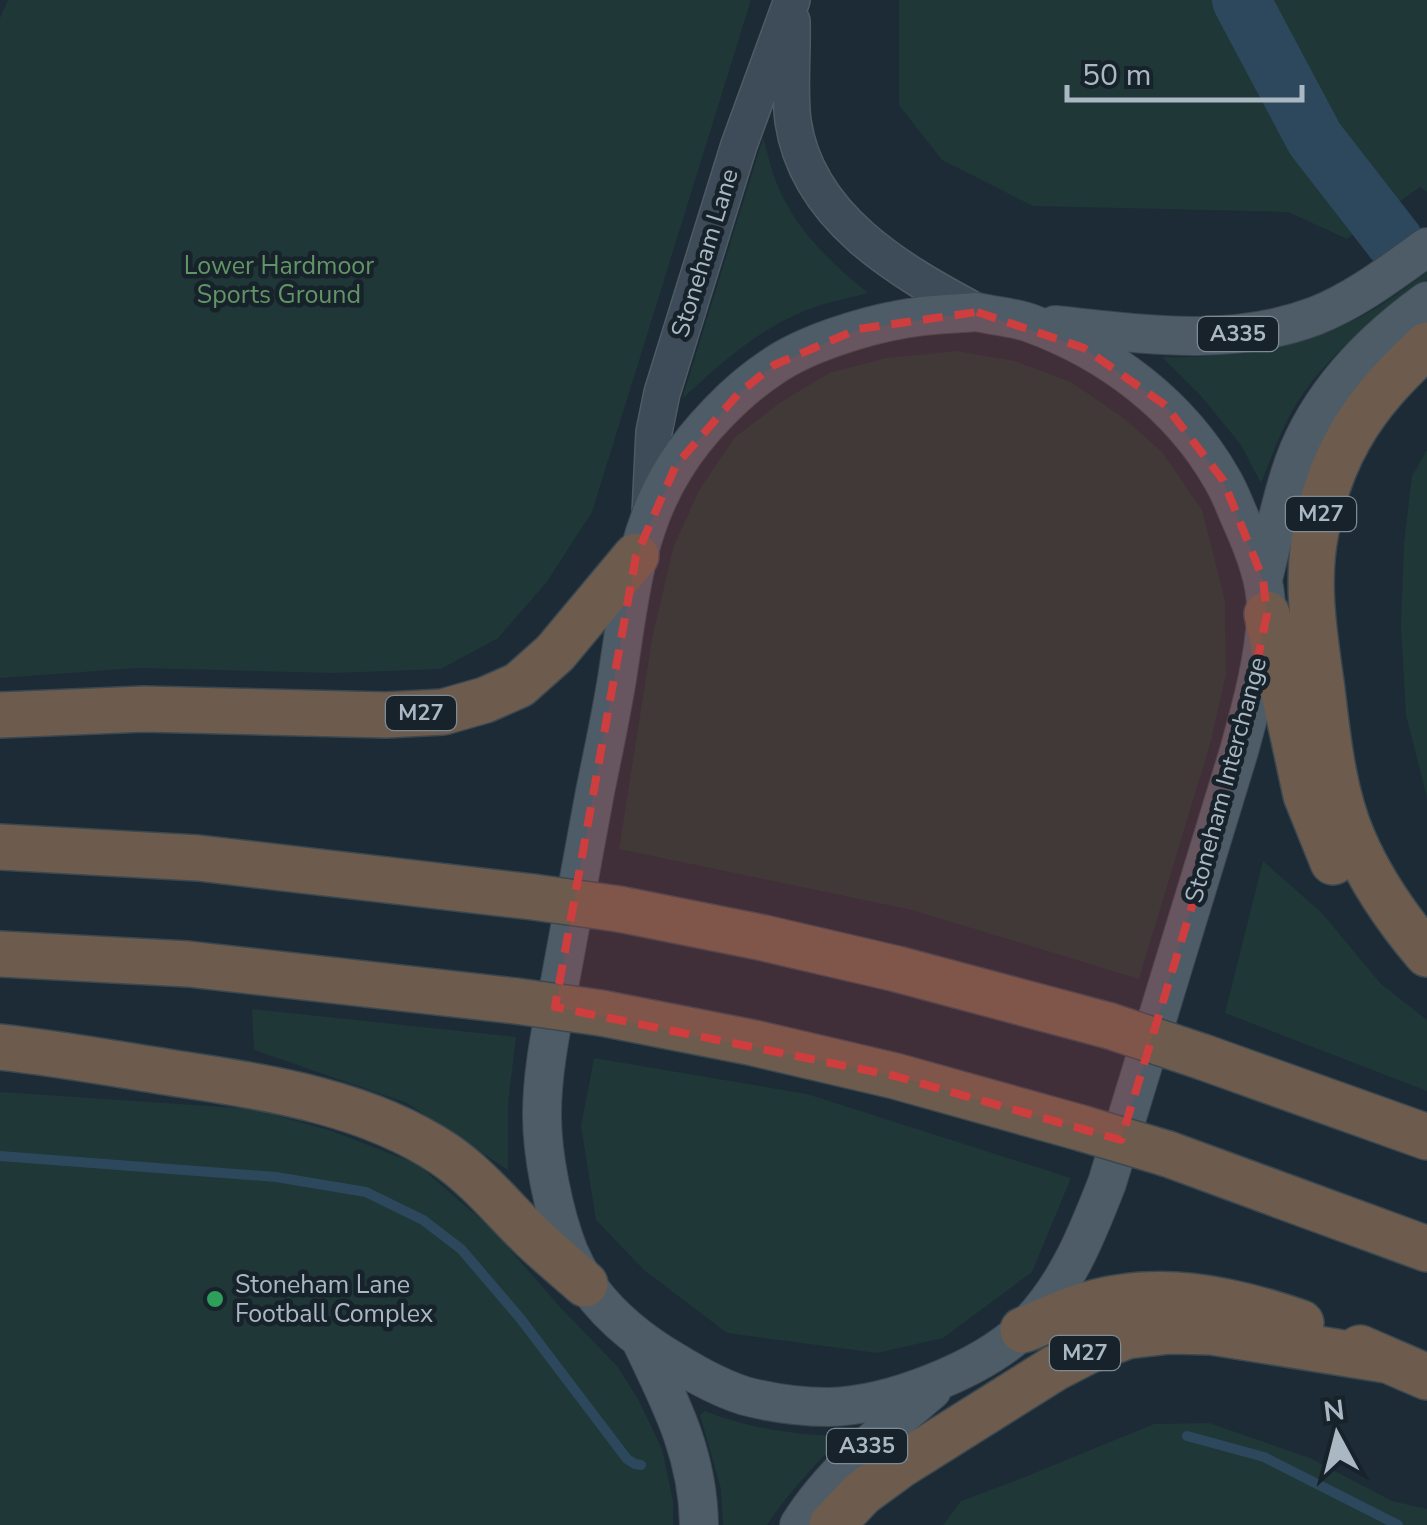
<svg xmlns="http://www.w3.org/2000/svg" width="1427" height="1525" font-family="'Nunito Sans',sans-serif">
<rect width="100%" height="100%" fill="#1d2b36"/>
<path fill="#1f3736" d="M8,0h743l-159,512 -46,71 -48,55 -57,31 -107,4 -196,-5 -138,10v-660z
M899,0h528v192l-7,-5 -73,52 -59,-27 -255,-6 -91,-46 -43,-55z
M763,138c5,15 8,32 14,46 18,45 54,79 91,109 -18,5 -36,8 -53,14 -52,18 -93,55 -133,92z
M1427,272v8c-46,34 -94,69 -126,117 -18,26 -28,57 -40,86l-20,-38 -40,-49 -39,-39c64,2 128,-9 188,-35 27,-12 53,-32 77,-50z
M957,351l58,10 56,21 54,37 37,33 40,58 23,90 1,74 -15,67 -72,238 -227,-69 -293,-61 33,-210 21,-91 26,-58 36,-53 46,-35 48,-29 57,-15z
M1427,450v347l-21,-82 -5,-89 3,-83 8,-67z
M1263,861l59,52 59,71 46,36v71l-202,-78z
M252,1009l264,28 -8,66v67l-101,-67 -153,-53z
M594,1058l213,36 264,84 -39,94 -89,66 -66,15 -150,-20 -83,-63 -48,-50 -15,-94z
M0,1092l253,17 79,22 85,33 74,64 70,80 57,59 21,34 23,48 11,52v24h-673z
M705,1411c46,18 90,24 139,25 -29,28 -55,56 -77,89h-44l-2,-36 -21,-74z
M1209,1423l101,35 82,43 35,8v16h-484l18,-24 54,-20 139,-57z"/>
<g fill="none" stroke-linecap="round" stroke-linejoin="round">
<path stroke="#2d485c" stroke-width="10" d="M0,1156l276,21 90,15 57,28 38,29 59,69 107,141 8,5 6,1
M1187,1436l77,21 134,68"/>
<path stroke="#2d485c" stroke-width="58" d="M1241,0l74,139 80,103"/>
<defs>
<path id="secondary" d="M792,21c1,31 -3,70 1,100 14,97 107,150 184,191
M650,513l4,-81 8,-39 77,-248 53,-145"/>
<path id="primary" d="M977,312c17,4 36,5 53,11 79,29 150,82 192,156 8,13 13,28 19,41 13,29 27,64 25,96 -2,46 -15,91 -27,135l-132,432c-21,54 -41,104 -82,145 -44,42 -136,78 -197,79 -27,0 -56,-4 -83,-11 -29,-9 -57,-26 -83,-42 -39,-25 -75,-59 -93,-102 -15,-38 -27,-96 -27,-137 0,-47 11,-94 19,-139 11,-61 23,-123 34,-184 8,-40 17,-80 23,-120 11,-71 17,-142 57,-205 22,-36 62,-77 97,-100 33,-23 91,-41 131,-48 24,-5 50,-5 74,-7z
M1055,325c87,9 176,23 260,-9 41,-16 77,-44 112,-69
M1263,579c9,-35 16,-71 27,-105 23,-74 76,-129 137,-173
M641,1341c30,62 57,114 58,184
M799,1525c33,-53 86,-95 133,-135"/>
<path id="highway" d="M1427,345c-30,28 -58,57 -78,93 -16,28 -27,62 -33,93 -11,52 -1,108 6,159 6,50 11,102 31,149 18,42 45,81 74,115
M1267,614l39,181 27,67
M0,715l144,-6 242,6 57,-3 42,-12 34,-15 36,-32 81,-97
M0,847l198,11 335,39
M619,909l145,29 133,31 213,57
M0,954l188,10 328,37
M601,1013l153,30 141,33 186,52
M0,1047c56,6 111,16 167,25 95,15 196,28 277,82 35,24 60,56 89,84 17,16 35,31 52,46
M1203,1057l224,80
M1168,1154l259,95
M1023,1330c19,-7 38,-17 57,-23 75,-25 150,-9 221,16
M1360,1348l67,29
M832,1525l30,-32 37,-27 156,-98 35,-18 37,-14 43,-5 42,1 174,28"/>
</defs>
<use href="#secondary" stroke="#4e5b64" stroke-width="38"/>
<use href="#primary" stroke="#3a464f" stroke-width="40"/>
<use href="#highway" stroke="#3b4850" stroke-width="48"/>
<use href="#secondary" stroke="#3e4c59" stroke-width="35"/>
<use href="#primary" stroke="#4e5c67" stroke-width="38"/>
<use href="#highway" stroke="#6d5c4d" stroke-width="45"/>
<defs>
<path id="highway-bridge" d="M533,897l86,12
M516,1001l85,12
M1110,1026l93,31
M1081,1128l87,26"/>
</defs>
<use href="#highway-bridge" stroke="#3b4850" stroke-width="48" stroke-linecap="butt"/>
<use href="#highway-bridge" stroke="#6d5c4d" stroke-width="45"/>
</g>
<path fill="#cf3e3f" fill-opacity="0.2" stroke="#cf3e3f" stroke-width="8" stroke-dasharray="20 12" stroke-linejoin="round" d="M977,312l107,36 81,57 58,75 40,99 4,35 -28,137 -118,389 -226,-64 -340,-69 81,-451 40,-91 63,-72 35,-28 84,-36z"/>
<circle fill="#2e9e5b" stroke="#17222a" stroke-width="4" cx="215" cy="1299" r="10"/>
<g text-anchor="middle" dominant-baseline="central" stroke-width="9" stroke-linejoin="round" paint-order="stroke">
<g fill="#17222a" stroke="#7e8b96" stroke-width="2.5">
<rect x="1198" y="317" width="80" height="34" rx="8"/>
<rect x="1286" y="497" width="70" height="34" rx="8"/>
<rect x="386" y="696" width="70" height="34" rx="8"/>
<rect x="1050" y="1336" width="70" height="34" rx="8"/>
<rect x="827" y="1429" width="80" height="34" rx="8"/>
</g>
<g font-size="22" font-weight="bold" fill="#aab8c4">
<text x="1238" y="334">A335</text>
<text x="1321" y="514">M27</text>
<text x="421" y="713">M27</text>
<text x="1085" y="1353">M27</text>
<text x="867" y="1446">A335</text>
</g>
<g font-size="25" fill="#aab8c4" stroke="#17222a">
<text transform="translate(705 253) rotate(-73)">Stoneham Lane</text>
<text transform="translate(1226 780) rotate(-75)">Stoneham Interchange</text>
</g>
<g font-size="25" fill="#619566" stroke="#17222a">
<text x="279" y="266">Lower Hardmoor<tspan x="279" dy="29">Sports Ground</tspan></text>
</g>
<g font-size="25" fill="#aab8c4" stroke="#17222a" text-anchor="start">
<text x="235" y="1285">Stoneham Lane<tspan x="235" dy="29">Football Complex</tspan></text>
</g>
</g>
<g transform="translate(1337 1435) rotate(353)" stroke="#17222a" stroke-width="8" paint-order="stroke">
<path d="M0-8L18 38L0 25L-18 38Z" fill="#aab8c4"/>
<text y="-15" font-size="28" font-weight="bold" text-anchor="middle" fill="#aab8c4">N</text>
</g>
<path d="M1067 85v15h235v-15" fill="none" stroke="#aab8c4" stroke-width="5"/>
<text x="1082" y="85" font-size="30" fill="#aab8c4" stroke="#17222a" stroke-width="8" paint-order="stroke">50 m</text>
</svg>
